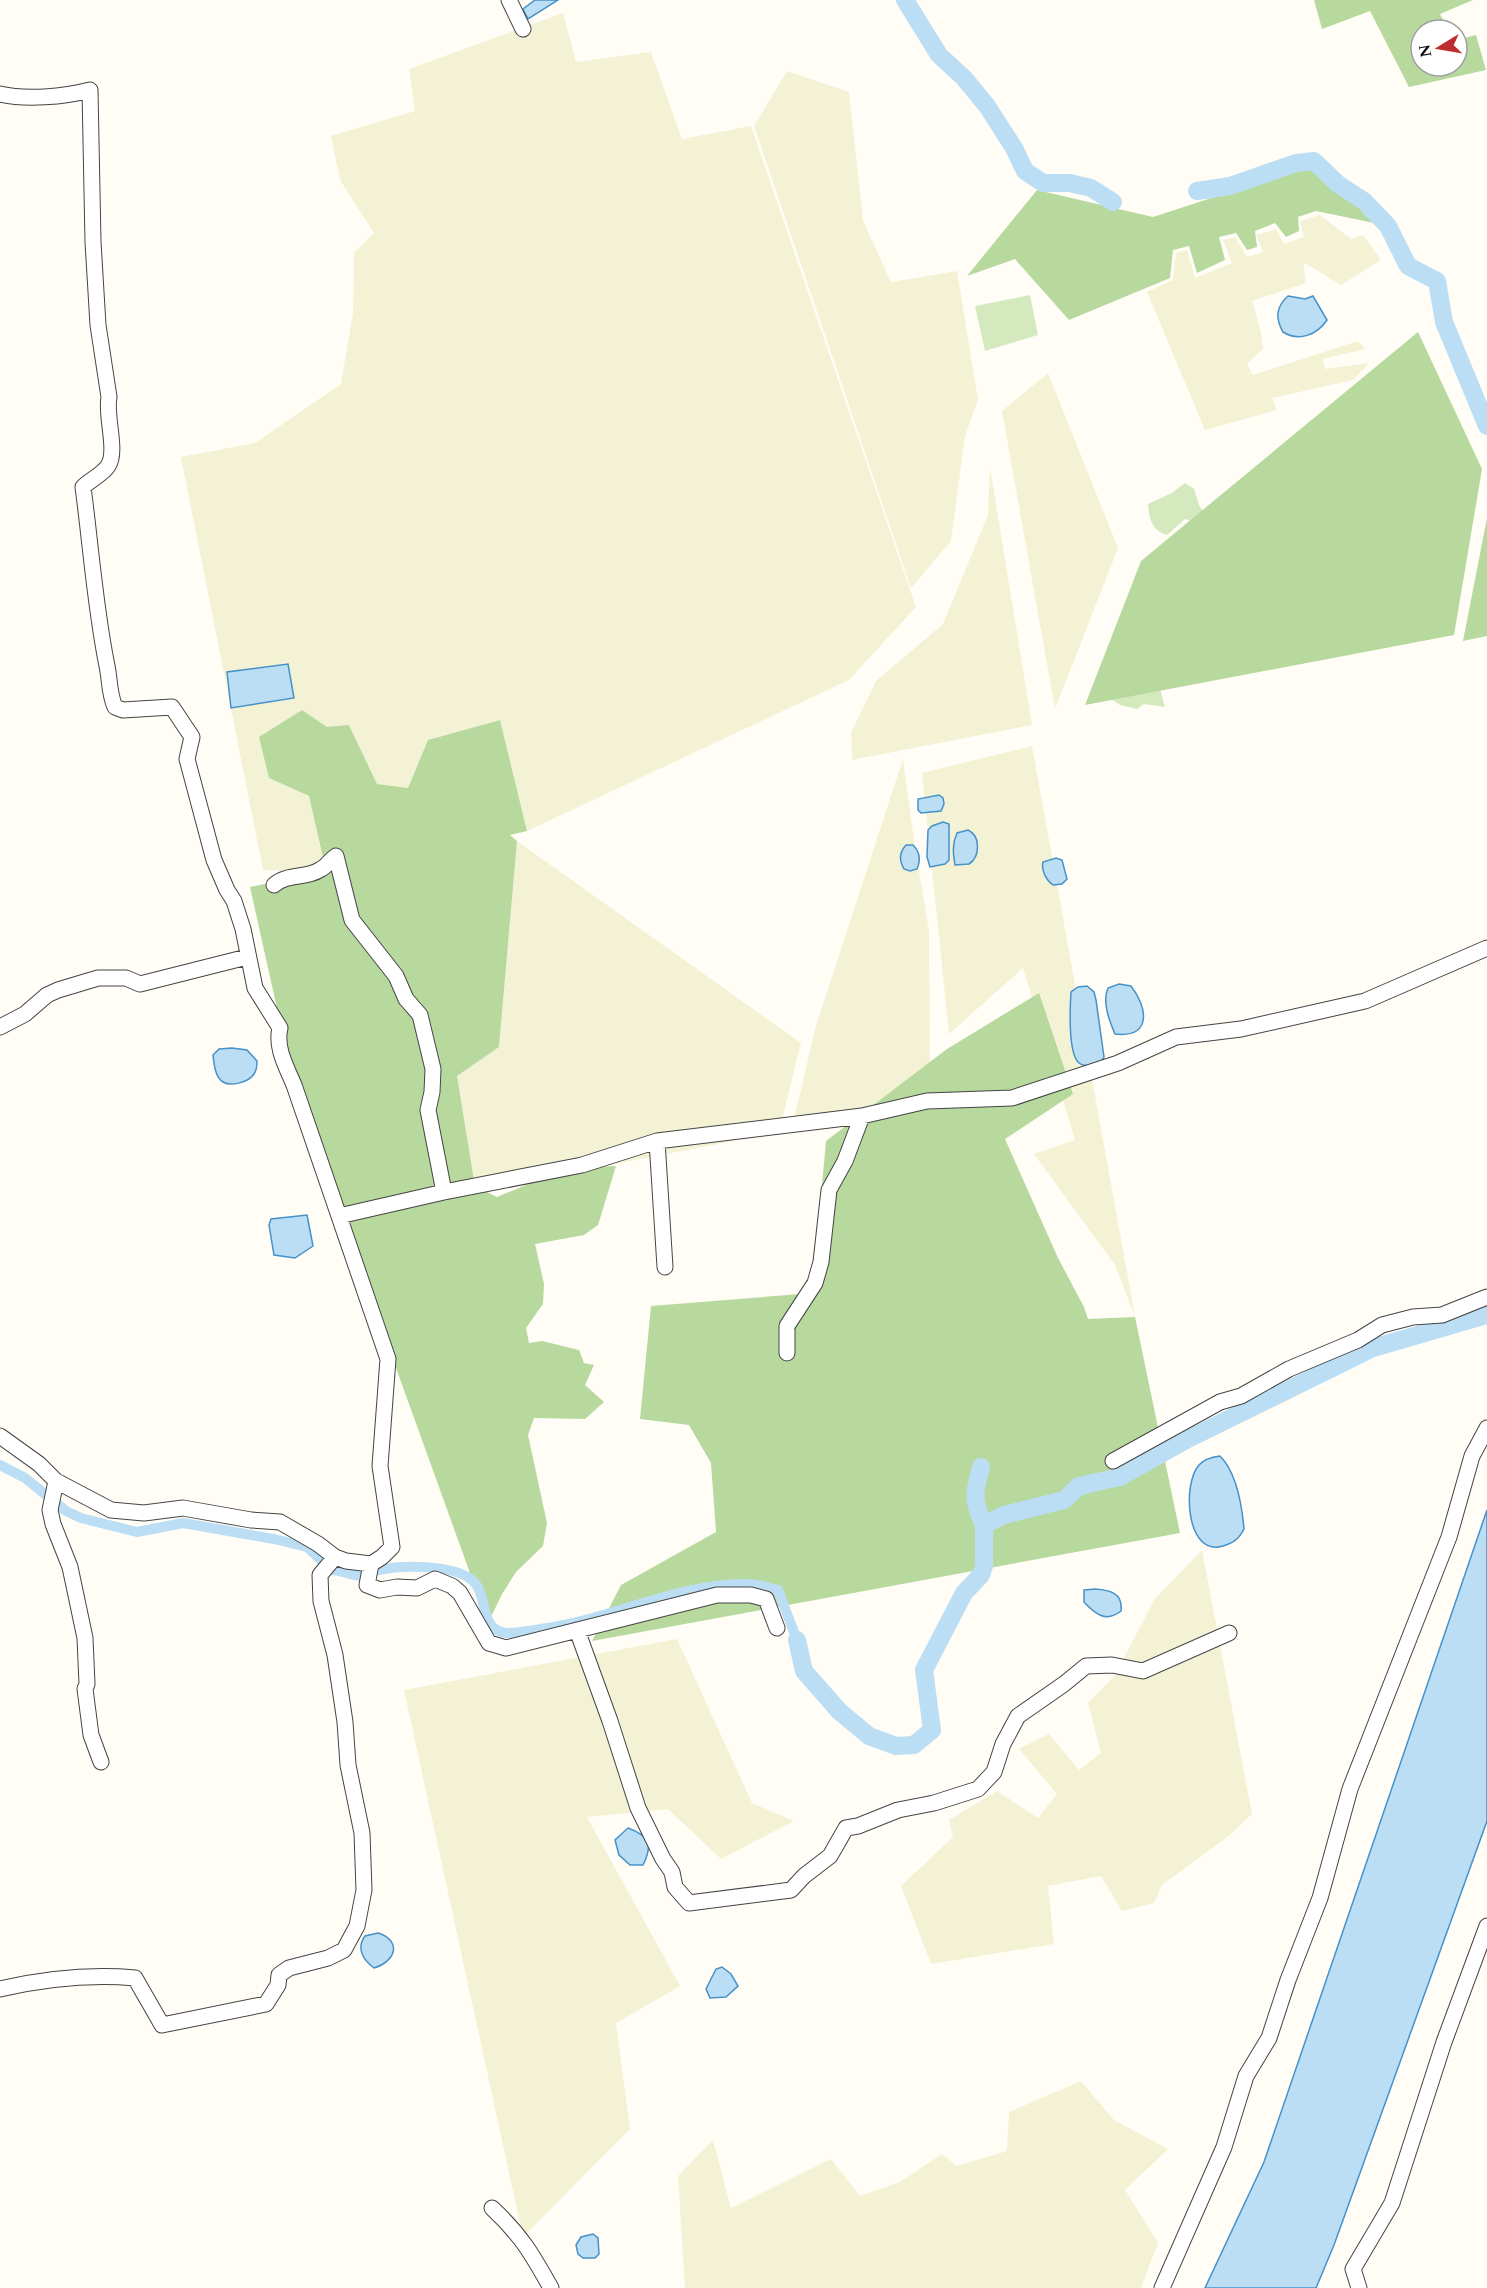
<svg xmlns="http://www.w3.org/2000/svg" width="1487" height="2288" font-family="Spectral,serif">
<rect width="100%" height="100%" fill="#fffdf5"/>
<path fill="#f4f2d5" d="M563,13l13,49 75,-10 31,87 69,-13 165,481 -67,73 -322,151 -27,-111 -72,20 -20,48 -31,-4 -28,-59 -80,53 40,18 17,76 -63,-2 -82,-413 74,-14 86,-59 12,-71 1,-60 20,-20 -34,-53 -9,-44 84,-25 -6,-42z
M787,71l62,21 14,129 28,61 66,-11 21,129 -13,36 -14,105 -40,47 -157,-462z
M1320,215l31,24 12,-4 18,25 -40,25 -38,-23 3,21 -54,18 9,31 2,17 -16,15 6,11 105,-34 7,8 -42,10 2,10 44,-6 -16,17 -81,18 5,12 -72,20 -58,-138 26,-12 3,-27 11,-3 8,28 37,-15 -9,-23 12,-3 12,20 16,-5 -7,-17 20,-6 8,15 20,-7 -4,-16z
M1048,373l70,175 -63,161 -53,-298z
M990,467l42,258 -180,35 -1,-27 25,-52 67,-57 45,-109z
M1032,746l103,571 -20,-52 -81,-111 41,-14 -52,-172 -74,66 -27,-261z
M903,759l12,89 14,83 1,166 -137,27 22,-95z
M517,841l284,202 -22,89 -303,59 -19,-115 42,-29z
M1202,1550l50,264 -22,21 -68,50 -8,18 -32,8 -21,-35 -53,10 6,58 -123,20 -30,-78 52,-49 -4,-17 48,-29 41,27 19,-24 -38,-45 30,-15 30,36 22,-17 -13,-50 27,-28 39,-75z
M677,1639l75,164 42,18 -73,38 -53,-50 -81,8 93,169 -64,37 14,106 -107,108 -119,-547z
M1081,2081l33,39 54,29 -43,41 33,53 -17,45h-456l-7,-112 35,-36 18,68 100,-49 29,37 40,-14 42,-28 15,12 50,-15 2,-39z"/>
<path fill="#d4e9be" d="M1030,295l8,40 -53,16 -10,-45z
M1185,483l9,6 5,16 4,6 -6,12 -12,-4 -18,16c-15,-4 -18,-17 -19,-31l24,-11z
M1160,689l5,18 -21,-3 -7,5 -17,-4 -9,-6z"/>
<path fill="#b7d99e" d="M1314,0h159l-33,14 8,16h-27v36h36v-26l19,-5 10,35 -77,17 -39,-76 -48,18z
M1310,166l74,59 -68,-14 -18,6 1,14 -13,6 -11,-14 -20,8 2,16 -10,3 -11,-17 -17,4 6,23 -28,13 -8,-27 -16,4 -3,28 -101,42 -54,-61 -48,17 70,-86 116,27z
M1418,332l64,137 -28,166 -369,70 56,-144z
M1487,518v118l-24,5z
M302,710l25,17 22,-2 28,59 31,4 20,-48 72,-20 27,111 -17,4 7,6 -18,206 -42,29 18,110 22,11 69,-29 50,-2 -18,59 -14,10 -49,9 9,40 -1,20 -17,24 3,15 13,-2 37,9 5,13 10,2 -9,20 19,17 -19,17 -51,-1 -6,17 19,88 -4,23 -27,26 -14,22 -14,29 -194,-538 -44,-198 76,-16 -17,-75 -40,-18 -10,-41z
M1039,993l34,101 -68,45 53,119 26,49 4,12 47,-2 45,216 -588,108 29,-56 95,-53 -5,-69 -22,-38 -49,-6 11,-113 161,-13 14,-152 121,-92z"/>
<path fill="#bbdef4" stroke="#4591c9" stroke-width="1.5" d="M535,0h23l-30,19 -5,-10z
M1288,296l17,3 8,-3 14,24c-10,15 -28,22 -44,12 -8,-14 -7,-25 5,-36z
M288,664l6,34 -63,10 -4,-36z
M939,795l4,3 1,6 -3,7 -20,2 -3,-3v-11z
M943,822l6,2v36l-4,4 -15,3 -3,-10 1,-27 4,-4z
M968,830c13,6 12,27 1,34l-14,1c-2,-12 -3,-21 2,-32z
M906,845h7c7,7 8,15 4,24l-7,2 -6,-2c-5,-9 -5,-16 2,-24z
M1056,858l6,2 5,19 -5,5 -9,1c-7,-5 -12,-15 -10,-23z
M1119,984l12,2c17,22 21,52 -16,48 -6,-14 -13,-32 -7,-46z
M1087,986l7,6 2,8 8,57 -4,7c-7,1 -16,4 -22,-2 -10,-11 -8,-55 -7,-70l7,-5z
M232,1048l15,2 10,11c0,5 0,9 -3,13 -5,8 -23,13 -31,8 -8,-5 -9,-18 -10,-27l6,-6z
M307,1215l6,31 -18,12 -21,-3 -5,-30 2,-6z
M1220,1456c17,17 22,50 24,73 -5,10 -11,14 -21,17 -37,11 -41,-62 -24,-81 5,-6 13,-8 21,-9z
M1487,1510v311l-153,424 -18,43h-111l59,-126z
M1095,1589c15,1 28,4 26,22 -15,12 -26,3 -37,-9v-12z
M628,1828c22,8 25,17 15,37h-13l-11,-10 -4,-15z
M378,1933c25,8 17,29 -4,35 -11,-8 -18,-20 -9,-32z
M722,1967l9,7 7,12 -12,11 -16,1 -4,-9 10,-20z
M593,2234l5,4 1,16 -4,4h-12l-5,-4 -2,-9 5,-8z"/>
<g fill="none" stroke-linecap="round" stroke-linejoin="round">
<path stroke="#bbdef4" stroke-width="10" d="M0,1465l25,13 41,33 15,7 56,14 46,-9 91,16 33,8 24,23c11,0 21,6 30,6 6,0 12,-5 18,-6 23,-5 73,-6 93,10 17,14 6,51 35,53 13,0 27,-3 40,-5 68,-10 132,-45 200,-44 10,0 21,3 31,6l19,50"/>
<path stroke="#bbdef4" stroke-width="18" d="M905,0l34,55 25,23 23,28 27,42 11,23 18,12h27l21,5 22,14
M1197,191l33,-5 66,-23 18,-2 24,23 26,17 24,25 20,40 29,15 7,41 43,104
M981,1467c-7,26 -9,33 3,58
M797,1640l7,31 35,40 30,25 27,10 18,-1 18,-15 -8,-60 40,-77 17,-18 3,-9v-41l20,-10 60,-15 15,-14 41,-9 68,-38 185,-91 114,-33"/>
<defs>
<path id="minor" d="M509,0l14,29
M0,94c25,6 64,3 90,-4l3,152 5,83 11,72c-4,19 9,54 -1,69 -5,8 -18,14 -25,21 8,60 12,120 24,179 3,14 2,28 8,41l8,3 49,-3 20,30 -5,22 27,101 13,30 7,11 9,28 12,59 25,40c-5,20 7,40 14,57l94,274 -8,107 12,81 -10,10 -11,7 -25,-3 -11,-4 -17,-13 -38,-22 -29,-2 -68,-12 -39,5 -33,-3 -55,-29 -17,-17 -39,-28
M274,885c13,-12 33,-6 47,-16 6,-3 9,-9 15,-13l16,64 44,56 10,23 14,16 13,54 -1,23 -4,18 16,82
M0,1027l25,-13 22,-19 11,-5 40,-12h28l14,6 107,-27
M657,1141l8,126
M339,1216l105,-24 138,-27 75,-24 205,-25 65,-15 85,-3 106,-35 58,-26 65,-8 124,-28 122,-53
M787,1353v-27l28,-43 6,-21 8,-72 16,-29 17,-45
M1113,1461l107,-59 21,-6 48,-27 69,-29 24,-15 31,-8 29,-2 45,-18
M56,1481l-6,29 3,14 17,43 15,71 2,46 -2,5 6,46 10,27
M371,1564l-4,21 13,5 17,-3 20,1 18,-9 17,7 8,7 29,50 17,5 211,-53h34l15,4 11,29
M577,1630l33,91 28,87 25,51 9,13 3,15 14,16 102,-13 13,-14 26,-20 16,-28 12,-2 40,-16 36,-7 44,-14 16,-17 9,-28 15,-28 46,-32 22,-18 26,-1 31,6 86,-38
M0,1989c44,-10 90,-15 135,-11l27,47 104,-21 12,-19 1,-10 10,-7 39,-10 16,-8 13,-24 7,-36 -2,-57 -14,-68 -3,-43 -10,-67 -14,-54 -1,-26 15,-18
M492,2208c29,27 40,46 59,80
M1162,2288l62,-141 22,-71 23,-38 19,-58 32,-82 30,-109 99,-252 23,-81 15,-28
M1359,2288l-6,-19 39,-66 52,-161 43,-116"/>
</defs>
<use href="#minor" stroke="#444" stroke-width="17"/>
<use href="#minor" stroke="#fff" stroke-width="15"/>
</g>
<g transform="translate(1439 48) rotate(259)"><circle r="28" fill="#ffffff" stroke="#a0a0a0" stroke-width="1.5"/>
<path d="M0-4.5L10 22L0 15L-10 22Z" fill="#bd2d30"/>
<text y="-9" font-size="16" font-weight="bold" text-anchor="middle" fill="#111111">N</text>
</g>
</svg>
